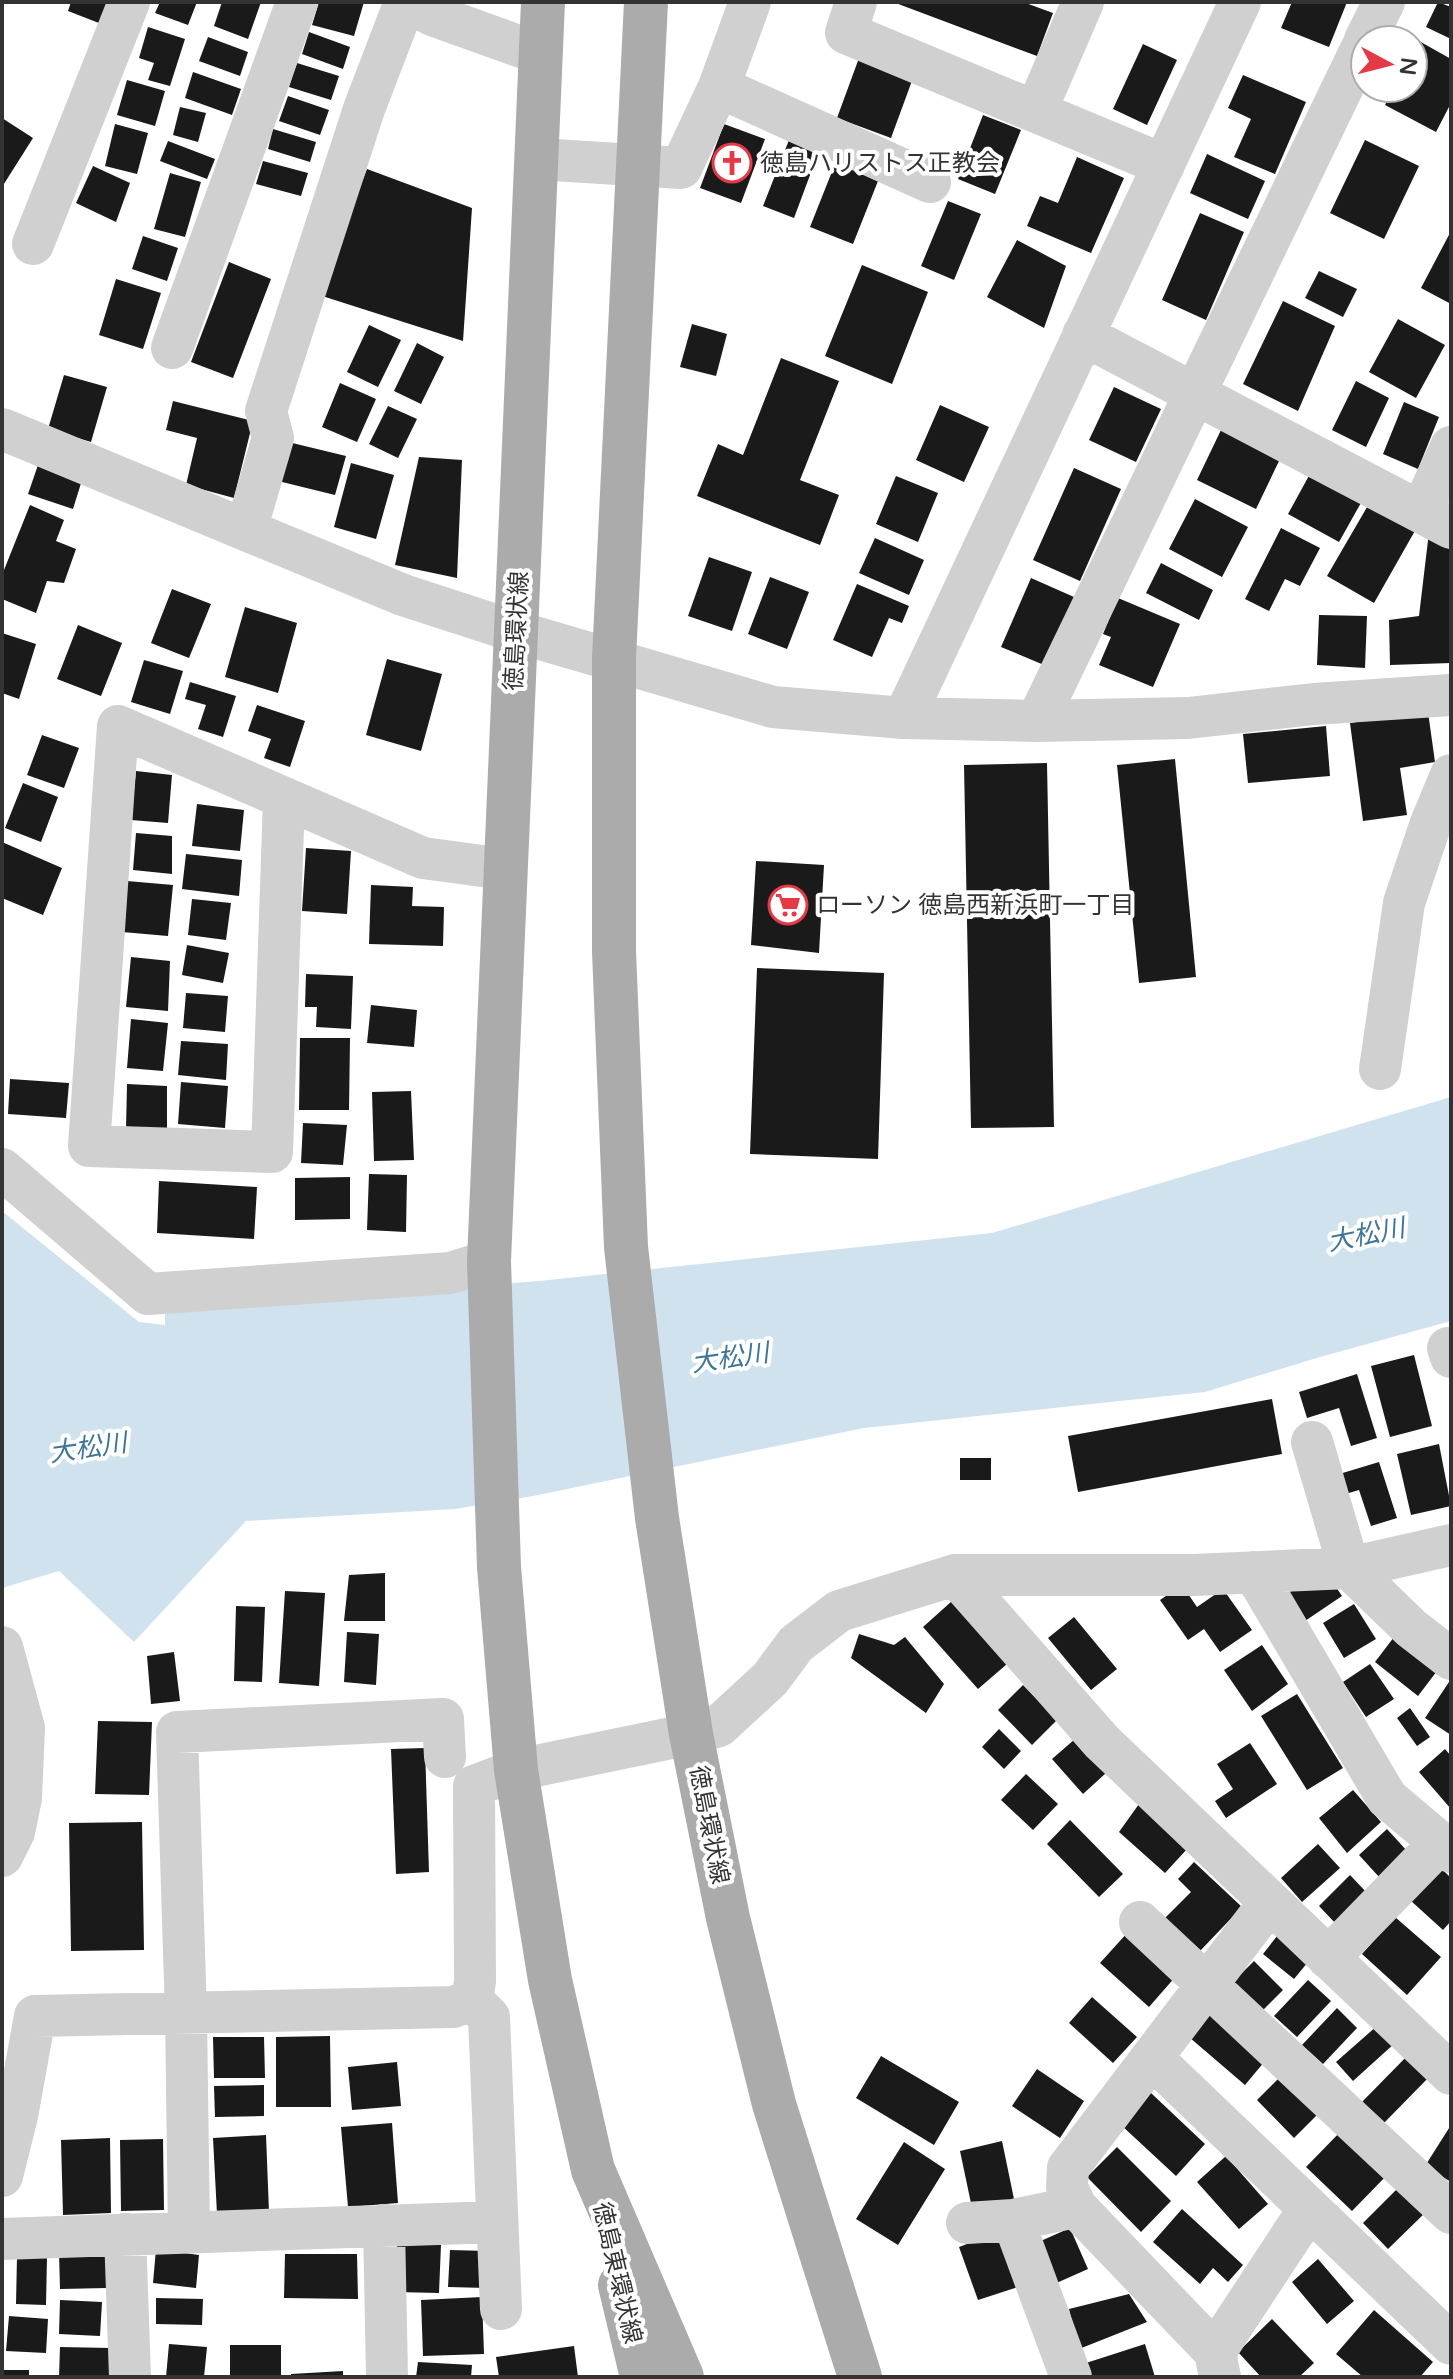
<svg xmlns="http://www.w3.org/2000/svg" width="1453" height="2379" font-family="'Varela Round','Noto Sans JP',sans-serif">
<rect width="100%" height="100%" fill="#fff"/>
<path fill="#cfe2ee" d="M1451,1097v224l-131,36 -115,35 -341,36 -331,68 -78,13 -209,12 -112,121 -75,-71 -57,17v-377l137,111 26,3v-15l374,-29 453,-48z"/>
<path fill="#1a1a1a" d="M71,2h42l-9,23 -36,-14z
M160,2h37l-9,23 -33,-12z
M222,2h39l-13,37 -34,-13z
M319,2h45l-10,34 -42,-11z
M893,2h130l30,11 -16,43z
M1292,2h55l-18,45 -48,-19z
M1438,2l13,5v32l-25,-12z
M148,27l37,12 -15,47 -22,-6 6,-17 -15,-5z
M309,32l41,15 -7,22 -41,-15z
M208,37l40,15 -8,24 -41,-15z
M1419,41l32,18v44l-15,29 -51,-27 9,-17h19v-36z
M1143,44l34,16 -30,65 -34,-16z
M859,58l54,20 -22,60 -54,-20z
M297,63l42,13 -8,24 -42,-13z
M193,72l48,17 -9,26 -47,-17z
M1243,75l63,27 -31,72 -41,-17 17,-38 -23,-11z
M127,80l38,11 -10,35 -38,-11z
M288,96l41,14 -9,25 -41,-14z
M180,107l26,6 -8,29 -25,-7z
M983,115l38,15 -26,64 -37,-15z
M2,118l31,20 -31,49z
M115,124l33,9 -11,41 -32,-8z
M724,124l41,15 -24,64 -41,-15z
M273,129l43,13 -6,20 -42,-13z
M789,140l30,11 -25,67 -31,-12z
M1365,140l54,26 -35,73 -54,-26z
M168,141l47,18 -8,20 -47,-18z
M1207,154l58,27 -17,38 -58,-26z
M1077,157l47,21 -33,75 -64,-27 13,-30 18,7z
M837,159l43,17 -27,68 -43,-17z
M263,161l45,12 -7,23 -45,-12z
M93,166l37,17 -14,39 -40,-19z
M367,169l105,39 -9,133 -144,-46z
M170,173l31,9 -16,55 -31,-8z
M948,201l33,13 -27,66 -33,-14z
M1200,213l44,19 -38,88 -44,-20z
M1451,231v73l-30,-16z
M143,236l35,12 -11,33 -35,-12z
M1017,240l49,26 -22,62 -57,-31z
M229,262l42,17 -38,99 -42,-16z
M862,265l66,27 -36,92 -67,-28z
M1319,271l38,18 -14,28 -38,-19z
M116,279l45,14 -18,56 -44,-14z
M1283,301l52,25 -37,85 -55,-27z
M1398,319l47,26 -29,53 -47,-26z
M692,324l35,10 -11,42 -36,-9z
M369,325l32,15 -23,47 -31,-15z
M417,343l27,14 -23,47 -27,-13z
M781,358l58,23 -39,99 39,15 -19,50 -123,-49 21,-52 25,11z
M64,375l43,12 -16,55 -43,-13z
M1356,381l33,17 -23,49 -34,-17z
M340,383l36,16 -19,43 -35,-15z
M1114,387l47,22 -25,53 -47,-22z
M173,401l80,20 -19,77 -48,-13 11,-47 -31,-8z
M1404,402l35,15 -21,52 -35,-15z
M940,405l49,22 -25,55 -48,-22z
M388,406l29,13 -19,39 -29,-14z
M1221,430l59,29 -24,50 -59,-29z
M284,441l62,15 -11,39 -61,-15z
M419,457l43,3 -5,118 -62,-13z
M351,463l43,12 -18,64 -42,-12z
M38,465l44,15 -9,29 -45,-15z
M1074,468l47,21 -41,92 -47,-21z
M1311,472l51,29 -23,41 -51,-28z
M896,476l42,17 -20,49 -42,-18z
M1195,499l53,28 -26,50 -53,-28z
M1370,502l46,27 -42,74 -47,-27z
M30,505l34,15 -8,21 20,8 -12,34 -17,-2 -11,32 -34,-14v-24z
M1281,528l39,20 -20,38 -15,-7 -16,32 -24,-12z
M1429,532l22,13v118l-61,2 -1,-45 30,-4z
M875,538l49,22 -15,35 -50,-22z
M709,557l43,15 -20,59 -44,-15z
M1161,563l52,27 -14,30 -53,-27z
M770,577l39,15 -22,57 -39,-15z
M1031,578l43,19 -30,68 -43,-18z
M857,584l52,22 -7,17 -13,-5 -17,39 -39,-17z
M172,589l39,15 -22,54 -38,-15z
M1118,598l62,26 -27,63 -54,-22 12,-28 -8,-3z
M245,607l52,16 -19,70 -53,-16z
M1319,615l48,1 -2,52 -48,-3z
M78,625l44,18 -21,53 -44,-17z
M2,633l34,11 -17,55 -17,-6z
M387,659l55,15 -21,77 -55,-16z
M144,660l39,11 -13,43 -39,-12z
M190,682l46,14 -13,41 -25,-8 8,-24 -21,-6z
M257,705l48,16 -15,46 -26,-9 7,-19 -23,-8z
M1428,712l7,50 -35,6 7,47 -44,6 -13,-98z
M1326,726l4,50 -82,7 -5,-49z
M42,735l37,13 -15,40 -37,-13z
M1175,759l21,218 -57,6 -22,-218z
M1047,763l7,364 -83,1 -7,-363z
M136,771l36,4 -4,48 -37,-3z
M23,783l35,14 -17,45 -36,-14z
M197,804l47,6 -4,41 -48,-5z
M136,833l36,3v38l-39,-4z
M2,842l60,26 -19,47 -41,-17z
M306,848l45,3 -4,63 -45,-3z
M186,854l56,6 -3,36 -57,-7z
M756,861l68,4 -5,88 -68,-8z
M127,881l46,4 -5,51 -46,-4z
M371,885l42,2 -1,19 32,1 -1,39 -74,-2z
M192,899l39,4 -5,37 -38,-5z
M187,945l42,8 -6,30 -41,-8z
M131,957l39,4 -2,50 -42,-4z
M757,968l127,5 -6,186 -128,-5z
M306,974l47,2 -2,53 -35,-2 1,-20h-12z
M186,993l42,3 -3,36 -42,-4z
M371,1005l46,5 -3,37 -47,-4z
M131,1019l37,4 -5,48 -36,-3z
M300,1038h50l-1,72h-50z
M181,1041l47,3 -2,36 -48,-5z
M10,1079l59,4 -3,35 -58,-4z
M181,1082l47,4 -3,42 -47,-4z
M127,1084l40,2v45l-41,-2z
M411,1091l3,69 -40,1 -2,-69z
M303,1123l44,2 -4,40 -42,-2z
M369,1174l38,1 -1,57 -39,-2z
M350,1177v42l-55,1v-42z
M159,1181l98,6 -3,52 -97,-6z
M1414,1355l18,71 -42,11 -19,-71z
M1357,1374l20,64 -26,8 -12,-38 -32,10 -8,-26z
M1272,1399l10,55 -204,38 -10,-56z
M1439,1444l12,62 -40,9 -14,-61z
M960,1458h31v22h-31z
M1379,1462l18,56 -26,8 -12,-36 -17,5 -6,-20z
M385,1573v48h-41l5,-46z
M1330,1578l12,18 -40,27 -19,-29z
M1182,1585l15,22 26,-18 29,41 -32,22 -16,-23 -16,11 -28,-40z
M285,1591l40,2 -6,93 -40,-3z
M952,1601l55,63 -29,25 -55,-62z
M1354,1604l22,35 -32,19 -21,-35z
M236,1606l29,1 -3,75 -28,-1z
M1074,1617l43,52 -26,21 -43,-52z
M347,1632l32,2 -3,51 -32,-3z
M859,1634l35,11 11,-8 39,47 -18,29 -75,-55z
M1394,1637l43,34 -19,25 -43,-34z
M1262,1645l26,39 -36,27 -28,-41z
M174,1652l6,49 -29,3 -4,-48z
M1370,1664l24,35 -28,18 -23,-35z
M1449,1682l2,1v52l-26,-17z
M1023,1685l34,35 -25,25 -34,-35z
M1297,1694l46,74 -36,22 -46,-74z
M1410,1708l20,29 -13,9 -20,-28z
M98,1721l54,1 -3,73 -54,-1z
M999,1729l22,22 -17,18 -22,-22z
M1075,1739l31,34 -23,21 -31,-35z
M1250,1743l27,41 -51,34 -11,-17 18,-12 -16,-25z
M425,1748l4,124 -33,2 -5,-125z
M1445,1749l6,7v53l-32,-37z
M1026,1774l32,30 -25,26 -32,-30z
M1353,1790l28,32 -34,31 -28,-35z
M1139,1804l49,44 -23,25 -46,-41z
M1070,1820l53,54 -24,23 -52,-53z
M142,1822l2,128 -73,1 -2,-128z
M1387,1829l21,23 -28,26 -21,-23z
M1318,1844l22,24 -38,34 -21,-24z
M1194,1862l48,45 -42,44 -35,-33 26,-26 -13,-13z
M1440,1867l11,11v43l-8,9 -33,-30z
M1350,1875l19,20 -32,30 -18,-19z
M1395,1917l46,40 -34,38 -45,-41z
M1128,1932l49,43 -28,32 -49,-44z
M1277,1936l31,26 -14,17 -31,-25z
M1254,1961l29,29 -21,21 -29,-29z
M1308,1980l23,21 -34,36 -23,-21z
M1092,1997l45,40 -24,26 -44,-40z
M1208,2002l62,53 -25,30 -63,-54z
M1337,2008l20,20 -34,36 -21,-19z
M1378,2025l17,18 -42,38 -17,-19z
M330,2036l1,71h-55v-70z
M213,2037h51l1,41h-51z
M1410,2053l22,21 -49,50 -22,-21z
M881,2056l78,46 -25,43 -78,-47z
M397,2062l4,44 -49,4 -4,-43z
M1037,2069l47,32 -24,37 -48,-32z
M1284,2073l37,38 -27,27 -37,-38z
M264,2085v31l-49,1 -1,-31z
M1151,2093l54,51 -29,32 -55,-51z
M392,2123l6,80 -50,4 -7,-80z
M1451,2125v57l-26,-16z
M1344,2128l46,44 -38,39 -46,-44z
M266,2135l3,77 -52,2 -4,-76z
M110,2138l1,75 -48,2 -2,-75z
M163,2139l1,71 -43,1 -1,-71z
M1002,2141l12,58 -42,9 -12,-57z
M904,2142l41,27 -47,76 -42,-26z
M1117,2147l54,54 -30,31 -54,-55z
M1226,2156l42,48 -29,25 -42,-47z
M1403,2183l26,26 -41,40 -25,-26z
M1182,2209l61,56 -15,17 -15,-14 -13,16 -47,-42z
M1070,2228l18,41 -36,16 -18,-41z
M999,2232l19,55 -40,13 -19,-53z
M397,2243l44,2 -2,48 -43,-1z
M156,2249l43,6 -3,33 -43,-5z
M450,2250l38,1 -1,37 -39,-1z
M106,2251l1,37 -47,1 -1,-37z
M285,2254h72l1,45 -74,-1z
M17,2257h30l-1,48 -30,-1z
M1318,2259l36,42 -27,23 -35,-42z
M1129,2294l18,28 -68,27 -10,-40z
M482,2297l2,57 -61,2 -2,-56z
M156,2298l47,1 -1,26 -46,-1z
M60,2300l42,2 -2,34 -41,-2z
M1374,2310l59,52 -13,15h-57l-27,-23z
M9,2316l39,3 -2,34 -40,-2z
M1272,2319l42,44 -15,14h-38l-23,-25z
M169,2344l38,3 -3,30h-38z
M1145,2344l10,33h-64l-5,-14z
M230,2345h51v32h-51z
M574,2346l4,31h-79l-3,-20z
M60,2347l51,1 -1,29h-51z
M418,2362l54,3 -1,12h-55z
M2,2370h27v7h-27z
M343,2371v6h-52v-3z"/>
<g fill="none" stroke-linecap="round" stroke-linejoin="round">
<path stroke="#d0d0d0" stroke-width="42" d="M410,2l22,13 109,39
M856,2l-10,31 318,132
M1365,40l19,-38
M719,87l211,95
M1036,111l47,-109
M538,159l143,9 38,-81 31,-85
M33,244l96,-242
M1083,335l368,193
M172,348l125,-346
M2,429l401,166 114,37 256,75 131,11 133,3 151,-3 126,-14 137,-9
M1421,512l30,-65
M246,530l27,-92 -7,-27 98,-302 41,-107
M904,718l336,-716
M1037,721l328,-680
M284,798l-12,354 -183,-6 29,-420 305,132 81,11
M1380,1069l24,-166 27,-80 20,-48
M2,1169l146,125 302,-21 39,-12
M1448,1348l3,9
M1312,1442l37,126 62,60 40,31
M1254,1572l133,226 64,54
M955,1575l147,167 349,332
M2,1647l22,81 -3,70 -7,34 -12,24
M1140,1922l311,291
M1328,1958l112,-115
M472,2000l17,17 12,292
M1152,2058l299,286
M2,2176l15,-60 18,-100 418,-9 19,-7 3,-19 -1,-195 42,-16 175,-36 28,-8 51,-47 26,-35 43,-33 116,-36h239l155,-7 102,-23
M1076,2207l-9,-20 1,-19 201,-265
M1013,2220l58,157
M967,2223l46,-3 63,-13 139,145 5,25
M384,2225l3,152
M189,2232l-3,-218 -9,-282 266,-13 2,38
M125,2234l5,143
M2,2239l495,-17
M1215,2352l94,-143"/>
<path stroke="#ababab" stroke-width="44" d="M543,2l-54,1259 10,306 17,203 34,210 43,190 89,207
M646,2l-32,656v293l12,296 31,271 34,216 37,184 46,186 86,273
M620,2285l22,92"/>
</g>
<defs>
<symbol id="church-ring" viewBox="-11 -11 22 22"><circle r="9.5" fill="#fff" stroke="#e63946" stroke-width="1.5"/><path d="M-1.2-6h2.4v3.5h3.3v2.4h-3.3V6h-2.4V-.1h-3.3v-2.4h3.3Z" fill="#e63946"/></symbol>
<symbol id="supermarket-ring" viewBox="-11 -11 22 22"><circle r="9.5" fill="#fff" stroke="#e63946" stroke-width="1.5"/><path d="M-6-5.5h2.5l.6 2H6L4.5 2H-2.5L-4.4-4H-6ZM-1.5 3.2a1.3 1.3 0 1 0 .1 0ZM3 3.2a1.3 1.3 0 1 0 .1 0Z" fill="#e63946"/></symbol>
</defs>
<g fill-rule="evenodd">
<use href="#church-ring" x="710" y="141" width="44" height="44"/>
<use href="#supermarket-ring" x="766" y="883" width="44" height="44"/>
</g>
<g text-anchor="middle" dominant-baseline="central" stroke-width="8" stroke-linejoin="round" paint-order="stroke">
<g font-size="24" fill="#333" stroke="#fff" text-anchor="start">
<text x="760" y="163">徳島ハリストス正教会</text>
<text x="816" y="905">ローソン 徳島西新浜町一丁目</text>
</g>
<g font-size="24" fill="#333" stroke="#fff">
<text transform="translate(517 631) rotate(-87)">徳島環状線</text>
<text transform="translate(709 1825) rotate(79)">徳島環状線</text>
<text transform="translate(617 2273) rotate(77)">徳島東環状線</text>
</g>
<g font-size="26" font-style="italic" fill="#3f7597" stroke="#fff">
<text transform="translate(1366 1235) rotate(-11)">大松川</text>
<text transform="translate(730 1358) rotate(-8)">大松川</text>
<text transform="translate(88 1448) rotate(-8)">大松川</text>
</g>
</g>
<rect width="1453" height="2379" fill="none" stroke="#333333" stroke-width="8"/>
<g transform="translate(1389 64) rotate(97)"><circle r="38" fill="#ffffff" stroke="#adadad" stroke-width="2"/>
<path d="M0-6L14 30L0 20L-14 30Z" fill="#e63946"/>
<text y="-12" font-size="22" font-weight="bold" text-anchor="middle" fill="#333333">N</text>
</g>
</svg>
